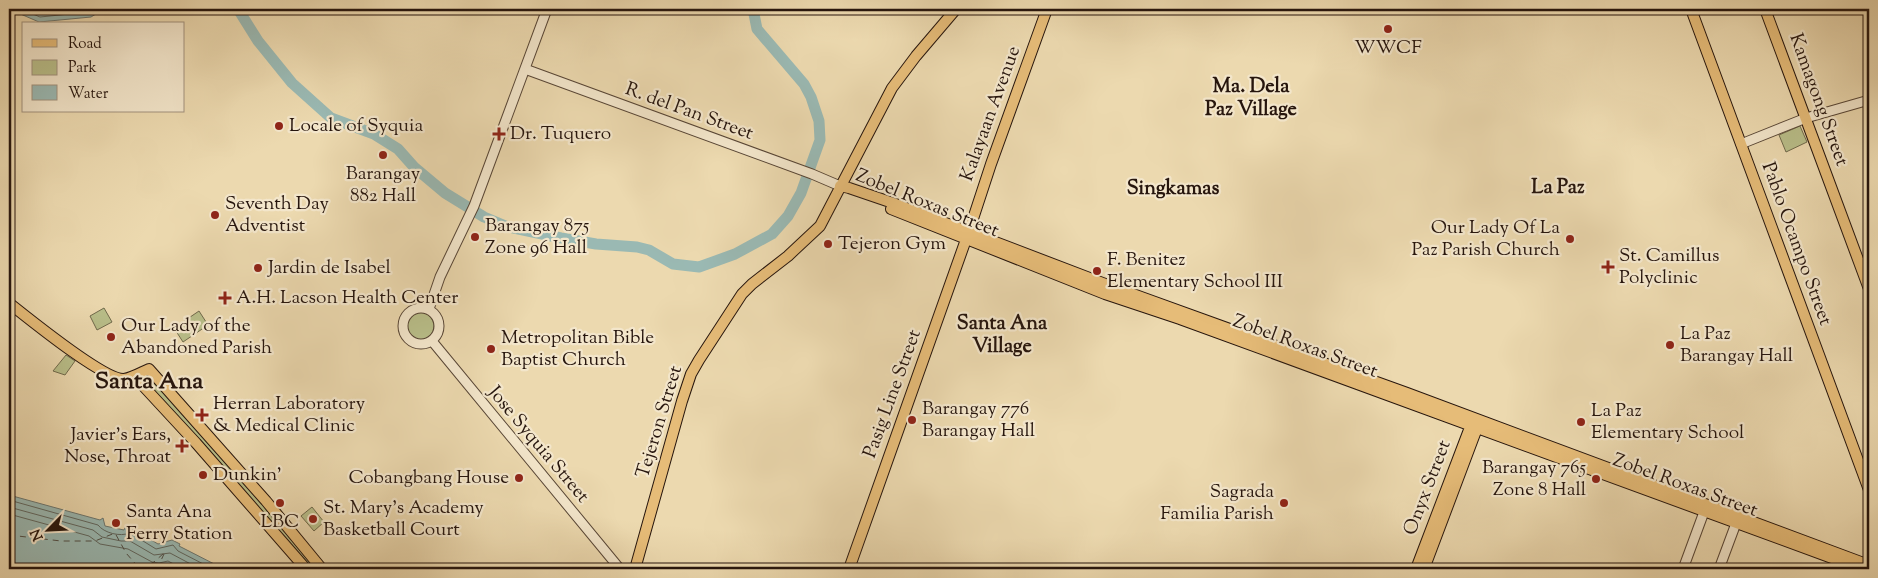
<svg xmlns="http://www.w3.org/2000/svg" width="1878" height="578" font-family="'Sorts Mill Goudy',serif">
<rect width="100%" height="100%" fill="#ecd9af"/>
<filter id="stains"><feTurbulence type="fractalNoise" baseFrequency=".004" numOctaves="4"/><feColorMatrix values="0 0 0 0 .2 0 0 0 0 .09 0 0 0 0 .02 0 0 0 .5 -.17"/></filter>
<radialGradient id="worn" r=".72"><stop offset=".6" stop-color="#630" stop-opacity="0"/><stop offset="1" stop-color="#630" stop-opacity=".3"/></radialGradient>
<path fill="#b9bf8a" stroke="#706a4c" d="M1800,126l7,16 -21,10 -7,-17z
M104,308l8,14 -15,8 -7,-14z
M199,311l9,14 -25,17 -9,-14z
M406 326a14 14 0 1 1 28 0a14 14 0 1 1-28 0Z
M66,355l9,6 -10,14 -12,-4z
M154,382l93,101 70,86h-8l-157,-179 -1,-4z
M312,507l12,15 -10,9 -13,-15z"/>
<path fill="#9ab9b3" stroke="#6c7771" d="M9,9h95l-13,8 -52,5z
M9,495l91,25 3,-2 2,8 19,4 2,-5 32,19 14,-4 8,4 -1,2 45,23h-199l-16,-9z"/>
<g fill="none" stroke-linecap="round" stroke-linejoin="round">
<path stroke="#606760" stroke-width="1" d="M21,9l19,8 49,-5 5,-3
M9,500l89,25c6,8 22,12 32,8l26,16 17,-4 5,6 35,18
M9,507l84,23 9,7 19,4h9l24,14 16,-2 30,16
M9,514l80,22 11,8 28,5 24,13 7,1 9,-2 15,8"/>
<path stroke="#9ab9b3" stroke-width="11" d="M238,9l20,32 34,42 39,35 43,16 24,15 16,18 31,26 39,24 24,10 53,11 35,6 41,3 12,3 24,14 26,3 36,-13 37,-20 16,-18 13,-23 19,-53 -1,-19 -8,-24 -7,-13 -47,-55 -4,-20"/>
<path stroke="#4f4e47" stroke-width="1" stroke-dasharray="6 5" stroke-linecap="butt" d="M9,535l52,6h34l20,-8 11,20 14,16
M140,569l14,-7 10,-9
M157,569l7,-15"/>
<defs>
<path id="minor" d="M525,69l287,105 28,12
M1741,144l65,-26 63,-18
M403 326a18 18 0 1 1 36 0a18 18 0 1 1-36 0Z
M429,309l11,-32 34,-71 73,-197
M432,341l188,228
M1683,569l21,-57
M1719,569l19,-51"/>
<path id="major" d="M1691,9l178,481
M1765,9l104,280
M840,186l9,2 44,15 215,82 299,108 462,172
M891,209l214,85 75,25 682,250
M9,303c19,15 95,77 115,76 8,-1 18,-7 25,-10l117,132 56,68
M134,376l62,67 110,126
M635,569l47,-168 9,-27 8,-14 43,-66 10,-10 36,-28 32,-30 72,-138 24,-32 40,-47
M849,569l120,-338 22,-67 56,-155
M1416,569l56,-147
M1424,569l55,-146"/>
</defs>
<use href="#minor" stroke="#584636" stroke-width="11"/>
<use href="#major" stroke="#26150d" stroke-width="12"/>
<use href="#minor" stroke="#f3e6cb" stroke-width="9"/>
<use href="#major" stroke="#e6bc78" stroke-width="10"/>
</g>
<g fill="#8f2418" stroke="#f3e6cb" stroke-width="2">
<circle cx="1388" cy="29" r="5"/>
<circle cx="279" cy="126" r="5"/>
<path d="M496.5 126.5h5v5h5v5h-5v5h-5v-5h-5v-5h5z"/>
<circle cx="383" cy="155" r="5"/>
<circle cx="215" cy="215" r="5"/>
<circle cx="475" cy="237" r="5"/>
<circle cx="1570" cy="239" r="5"/>
<circle cx="828" cy="244" r="5"/>
<path d="M1605.5 259.5h5v5h5v5h-5v5h-5v-5h-5v-5h5z"/>
<circle cx="258" cy="268" r="5"/>
<circle cx="1097" cy="271" r="5"/>
<path d="M222.5 290.5h5v5h5v5h-5v5h-5v-5h-5v-5h5z"/>
<circle cx="111" cy="337" r="5"/>
<circle cx="1670" cy="345" r="5"/>
<circle cx="491" cy="349" r="5"/>
<path d="M199.5 407.5h5v5h5v5h-5v5h-5v-5h-5v-5h5z"/>
<circle cx="912" cy="420" r="5"/>
<circle cx="1581" cy="422" r="5"/>
<path d="M179.5 438.5h5v5h5v5h-5v5h-5v-5h-5v-5h5z"/>
<circle cx="203" cy="475" r="5"/>
<circle cx="519" cy="478" r="5"/>
<circle cx="1596" cy="479" r="5"/>
<circle cx="280" cy="503" r="5"/>
<circle cx="1284" cy="503" r="5"/>
<circle cx="313" cy="519" r="5"/>
<circle cx="116" cy="523" r="5"/>
</g>
<g text-anchor="middle" dominant-baseline="central" stroke-width="4.5" stroke-linejoin="round" paint-order="stroke">
<g font-size="19" fill="#26150d" stroke="#f3e6cb" text-anchor="start">
<text x="1388" y="48" text-anchor="middle">WWCF</text>
<text x="289" y="126">Locale of Syquia</text>
<text x="510" y="134">Dr. Tuquero</text>
<text x="383" y="174" text-anchor="middle">Barangay<tspan x="383" dy="22">882 Hall</tspan></text>
<text x="225" y="204">Seventh Day<tspan x="225" dy="22">Adventist</tspan></text>
<text x="485" y="226">Barangay 875<tspan x="485" dy="22">Zone 96 Hall</tspan></text>
<text x="1560" y="228" text-anchor="end">Our Lady Of La<tspan x="1560" dy="22">Paz Parish Church</tspan></text>
<text x="838" y="244">Tejeron Gym</text>
<text x="1619" y="256">St. Camillus<tspan x="1619" dy="22">Polyclinic</tspan></text>
<text x="1107" y="260">F. Benitez<tspan x="1107" dy="22">Elementary School III</tspan></text>
<text x="268" y="268">Jardin de Isabel</text>
<text x="236" y="298">A.H. Lacson Health Center</text>
<text x="121" y="326">Our Lady of the<tspan x="121" dy="22">Abandoned Parish</tspan></text>
<text x="1680" y="334">La Paz<tspan x="1680" dy="22">Barangay Hall</tspan></text>
<text x="501" y="338">Metropolitan Bible<tspan x="501" dy="22">Baptist Church</tspan></text>
<text x="213" y="404">Herran Laboratory<tspan x="213" dy="22">&amp; Medical Clinic</tspan></text>
<text x="922" y="409">Barangay 776<tspan x="922" dy="22">Barangay Hall</tspan></text>
<text x="1591" y="411">La Paz<tspan x="1591" dy="22">Elementary School</tspan></text>
<text x="171" y="435" text-anchor="end">Javier's Ears,<tspan x="171" dy="22">Nose, Throat</tspan></text>
<text x="1586" y="468" text-anchor="end">Barangay 765<tspan x="1586" dy="22">Zone 8 Hall</tspan></text>
<text x="213" y="475">Dunkin'</text>
<text x="509" y="478" text-anchor="end">Cobangbang House</text>
<text x="1274" y="492" text-anchor="end">Sagrada<tspan x="1274" dy="22">Familia Parish</tspan></text>
<text x="323" y="508">St. Mary's Academy<tspan x="323" dy="22">Basketball Court</tspan></text>
<text x="126" y="512">Santa Ana<tspan x="126" dy="22">Ferry Station</tspan></text>
<text x="280" y="522" text-anchor="middle">LBC</text>
</g>
<g font-size="19" fill="#26150d" stroke="#f3e6cb">
<text transform="translate(1818 100) rotate(70)">Kamagong Street</text>
<text transform="translate(689 112) rotate(20)">R. del Pan Street</text>
<text transform="translate(991 114) rotate(-70)">Kalayaan Avenue</text>
<text transform="translate(927 204) rotate(22)">Zobel Roxas Street</text>
<text transform="translate(1796 244) rotate(70)">Pablo Ocampo Street</text>
<text transform="translate(1305 347) rotate(20)">Zobel Roxas Street</text>
<text transform="translate(893 394) rotate(-70)">Pasig Line Street</text>
<text transform="translate(660 422) rotate(-73)">Tejeron Street</text>
<text transform="translate(538 445) rotate(50)">Jose Syquia Street</text>
<text transform="translate(1685 486) rotate(20)">Zobel Roxas Street</text>
<text transform="translate(1428 488) rotate(-69)">Onyx Street</text>
</g>
<g font-size="20" font-weight="bold" fill="#26150d" stroke="#f3e6cb">
<text x="1251" y="87">Ma. Dela<tspan x="1251" dy="23">Paz Village</tspan></text>
<text x="1558" y="188">La Paz</text>
<text x="1173" y="189">Singkamas</text>
<text x="1002" y="324">Santa Ana<tspan x="1002" dy="23">Village</tspan></text>
</g>
<g font-size="24" font-weight="bold" fill="#26150d" stroke="#f3e6cb">
<text x="149" y="382">Santa Ana</text>
</g>
</g>
<rect width="1878" height="578" fill="none" stroke="#ecd9af" stroke-width="30"/>
<rect x="10" y="10" width="1858" height="558" fill="none" stroke="#26150d" stroke-width="2.5"/>
<rect x="15" y="15" width="1848" height="548" fill="none" stroke="#26150d"/>
<rect x="22" y="22" width="162" height="90" fill="#f3e6cb" stroke="#a1927f"/>
<rect x="32" y="39" width="25" height="8" fill="#e6bc78" stroke="#a1927f"/>
<text x="68" y="48" font-size="15" fill="#26150d">Road</text>
<rect x="32" y="60" width="25" height="15" fill="#b9bf8a" stroke="#a1927f"/>
<text x="68" y="72" font-size="15" fill="#26150d">Park</text>
<rect x="32" y="85" width="25" height="15" fill="#9ab9b3" stroke="#a1927f"/>
<text x="68" y="98" font-size="15" fill="#26150d">Water</text>
<g transform="translate(48 530) rotate(246)" stroke="#f3e6cb" stroke-width="4" paint-order="stroke">
<path d="M0-4L9 19L0 12L-9 19Z" fill="#26150d"/>
<text y="-8" font-size="14" font-weight="bold" text-anchor="middle" fill="#26150d">N</text>
</g>
<rect width="100%" height="100%" filter="url(#stains)"/>
<rect width="100%" height="100%" fill="url(#worn)"/>
</svg>
